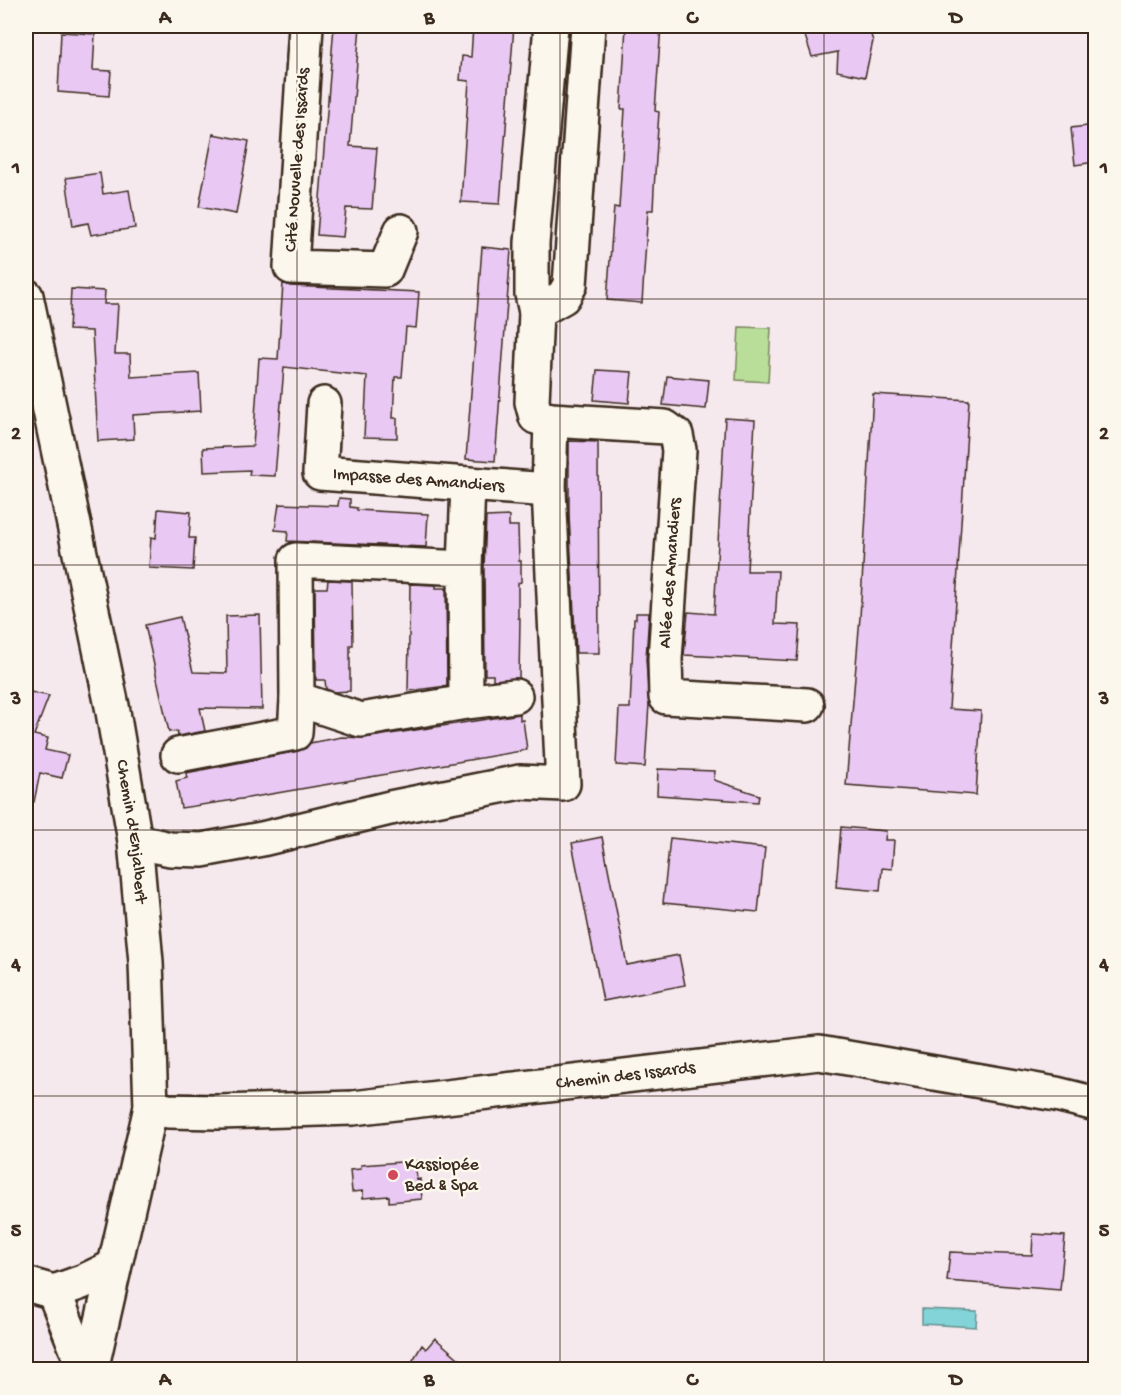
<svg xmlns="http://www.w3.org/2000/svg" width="1121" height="1395" font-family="'Gochi Hand',sans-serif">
<rect width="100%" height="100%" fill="#f6e9ee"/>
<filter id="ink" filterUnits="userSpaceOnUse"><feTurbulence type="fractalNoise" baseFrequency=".0167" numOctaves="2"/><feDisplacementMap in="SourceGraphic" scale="12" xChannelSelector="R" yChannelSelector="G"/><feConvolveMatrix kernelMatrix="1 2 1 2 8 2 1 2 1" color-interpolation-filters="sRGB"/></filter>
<g filter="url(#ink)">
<path fill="#b8de99" stroke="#7a845c" stroke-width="1.5" d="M739,327l32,1 -3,54 -32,-2z"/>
<path fill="#82d4d8" stroke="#66908e" stroke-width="1.5" d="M922,1309l55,2 -1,16 -54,-3z"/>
<path fill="#e9c8f4" stroke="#3b2a1e" stroke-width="1.5" d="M334,26h26l-10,120 27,2 -5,61 -26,-1 -3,29 -26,-2z
M473,26h41l-14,178 -39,-2 8,-121 -9,-1 2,-24 9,1z
M626,26h35l-6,85 4,1 -5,77 -1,21h-5l-6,93 -35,-3 7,-93 5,1 6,-99h-4z
M822,26h46l5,15 -8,36 -28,-6 1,-19 -26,5 -8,-24 18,-6z
M61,32l34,2 -2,36 18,1 -2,25 -51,-4z
M1095,125v37l-20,3 -4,-37z
M213,134l36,7 -13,73 -37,-7z
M100,173l3,21 26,-4 6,38 -44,7 -3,-12 -15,3 -7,-48z
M482,247l29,3 -16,211 -29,-2z
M283,283l7,3 129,6 -3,36 -10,-1 -4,50h-7l-2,41h4v20l-33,-1 3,-61 -83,-9 -9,109 -26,-1 1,-5 -46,2 -1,-24 50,-2 6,-88 19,1z
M71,289l34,2 -1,13h14l-3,50h15l1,23 68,-4 2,38 -68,4 1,24 -36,2 -6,-110 -23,-1z
M597,370l35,2 -3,31 -35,-3z
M667,376l42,4 -3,29 -43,-4z
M873,394l96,6 -20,309 32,2 -5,84 -130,-10 14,-168z
M725,418l30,2 -8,151h31l-3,53 25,1 -3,36 -113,-6 4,-43 26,2z
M569,441l29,1 1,211h-23l-7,-138z
M339,498l11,1v8l7,1v2l71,4 -2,33 -139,-6 1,-10 -13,-1 4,-26 59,2z
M158,509l33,3 -2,26h6l-2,32 -44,-2 2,-31 5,1z
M509,516v10h9l1,35h2v21l-3,1v35h2l-1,60 -26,2v-5h-8l-1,-107 2,-51z
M328,580l24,1 1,64h-3v46l-16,1 -8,-3 -1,-9h-9l-1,-92h12z
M410,584l26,1v3h10l1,98 -39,5z
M636,613h13l-3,46 3,45 -4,63 -29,-2 3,-57h11l4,-89h2z
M260,615l2,94 -62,-1 5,23 -27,5 -1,-5 -8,1 -24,-107 35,-8 13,55 34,1 -1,-57z
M26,691l23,5 -15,39 14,3 -3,12 23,5 -6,23 -22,-5 -6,29 -8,-1z
M520,714v6h3l4,30 -279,48 -67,10 -5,-27 11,-3 -1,-5 112,-22 8,-3 4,-5 32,-6 22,1z
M658,769l57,2 -1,9 45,15 -1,7 -101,-7z
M841,827l45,4 -1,9h9l-2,29 -10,-1 -2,23 -44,-4z
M602,837l25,128 52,-10 6,30 -82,16 -31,-158z
M670,838l95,10 -7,64 -95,-9z
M415,1161l2,19 3,-1 2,20 -33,3v-6l-26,2v-7l-11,1 -2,-22 11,-1v-4z
M1033,1234l32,2 -5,54 -113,-9 3,-29 82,3z
M435,1338l37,32h-65l15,-25 4,4z"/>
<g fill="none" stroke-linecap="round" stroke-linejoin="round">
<defs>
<g id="minor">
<path d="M306,26l-15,241 94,3 16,-39"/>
<path d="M551,26l-19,217v51l4,18 -4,90 4,15 15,3 114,7 11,8 3,15 -14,209 1,38 141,8"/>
<path id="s1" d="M26,296l86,410 23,135 11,121 5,145 -60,263"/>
<path d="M536,312l27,-15 7,-12 18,-259"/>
<path id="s2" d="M324,404l-4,69 229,17"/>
<path d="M465,568l-169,-8 1,139 64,21 105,-18 -1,-134 3,-84"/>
<path d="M466,702l49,-6"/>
<path d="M178,755l117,-22 2,-34"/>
<path d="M135,841l35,8 32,1 60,-11 128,-31 130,-26 43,2 -14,-294 2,-70"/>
<path id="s3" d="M151,1107l17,4 51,1 134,-4 466,-55 237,41 40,10"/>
<path d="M26,1284l28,8 28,-10 31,-15"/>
<path d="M54,1292l31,78"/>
</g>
</defs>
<use href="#minor" stroke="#3b2a1e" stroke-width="38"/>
<use href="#minor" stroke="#fbf7ec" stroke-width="33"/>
</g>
</g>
<path fill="none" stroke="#3b2a1e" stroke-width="1.5" stroke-opacity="0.55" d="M297,26v1344M560,26v1344M824,26v1344M26,299h1070M26,565h1070M26,830h1070M26,1096h1070"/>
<circle fill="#d1495b" stroke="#fbf7ec" stroke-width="2" cx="393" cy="1175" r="6"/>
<g text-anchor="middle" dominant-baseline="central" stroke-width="5" stroke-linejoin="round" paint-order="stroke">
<g font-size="18" fill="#3b2a1e" stroke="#fbf7ec">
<text transform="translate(298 160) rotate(-86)">Cité Nouvelle des Issards</text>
<text stroke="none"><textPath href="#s2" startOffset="168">Impasse des Amandiers</textPath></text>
<text transform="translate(671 573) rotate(-86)">Allée des Amandiers</text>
<text stroke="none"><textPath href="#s1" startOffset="546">Chemin d'Enjalbert</textPath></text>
<text stroke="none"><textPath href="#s3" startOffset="477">Chemin des Issards</textPath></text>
</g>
<g font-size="18" fill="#3b2a1e" stroke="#fbf7ec" text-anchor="start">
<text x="405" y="1165">Kassiopée<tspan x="405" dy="21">Bed &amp; Spa</tspan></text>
</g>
</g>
<rect width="1121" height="1395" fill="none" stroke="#fbf7ec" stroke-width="66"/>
<rect x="33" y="33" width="1055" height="1329" fill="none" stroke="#3b2a1e" stroke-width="2"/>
<g font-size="20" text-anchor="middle" font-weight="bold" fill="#3b2a1e">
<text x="165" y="23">A</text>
<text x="429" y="23">B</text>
<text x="692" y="23">C</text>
<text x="956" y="23">D</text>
<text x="16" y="173">1</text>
<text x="1104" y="173">1</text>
<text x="16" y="439">2</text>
<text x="1104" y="439">2</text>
<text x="16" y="704">3</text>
<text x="1104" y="704">3</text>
<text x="16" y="970">4</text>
<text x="1104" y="970">4</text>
<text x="16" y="1236">5</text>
<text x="1104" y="1236">5</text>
<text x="165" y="1385">A</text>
<text x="429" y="1385">B</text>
<text x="692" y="1385">C</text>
<text x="956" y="1385">D</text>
</g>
</svg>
